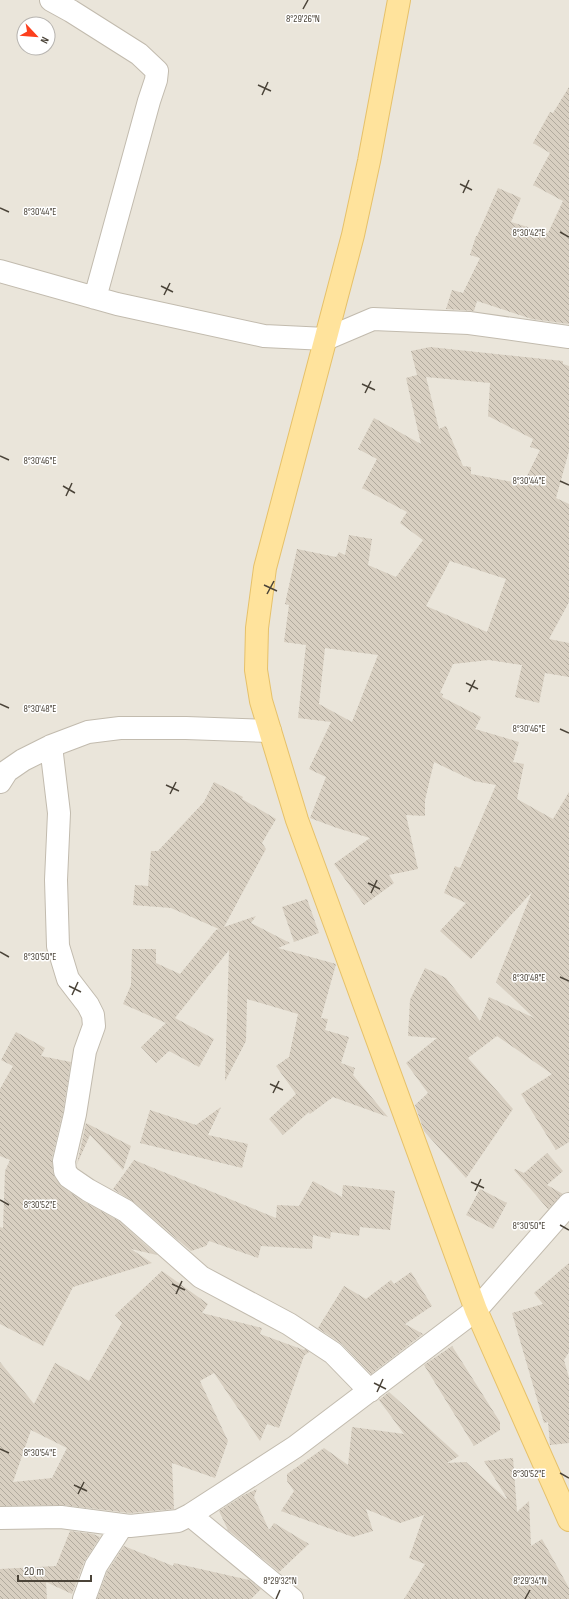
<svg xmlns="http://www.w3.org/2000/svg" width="569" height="1599" font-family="'Sofia Sans Condensed',sans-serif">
<defs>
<pattern id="building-back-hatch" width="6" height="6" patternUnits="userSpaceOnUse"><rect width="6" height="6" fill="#d8cfc1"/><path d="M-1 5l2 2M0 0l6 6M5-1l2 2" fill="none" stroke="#b1aa9e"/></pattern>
</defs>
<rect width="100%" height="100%" fill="#f6f3ec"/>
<path fill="#eae5da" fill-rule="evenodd" d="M0,0h569v1599h-569zM24,24h24v24h-24z"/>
<path fill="url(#building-back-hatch)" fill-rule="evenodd" d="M569,87v237l-37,-5 -55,-18 -3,10 -28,-2 6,-19 11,3 17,-35 -10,-3 6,-19h1l21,-48 23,10 -10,24 37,11 15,-32 -30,-16 17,-32 -17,-10 17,-31 3,1z
M430,347l133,14v3l6,2v85l-13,47 13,6v98l-20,37 20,4v34l-24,-4 -6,30 -24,-6 7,-32 -33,-5 -36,4 -13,29 3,1 -1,3 39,20 -6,12 44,13 -6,20 11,2 -7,35 36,20 16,-27v350l-13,8 -35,-56 31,-20 -55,-38 -29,22 45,51 -47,69 -42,-47 -9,-26 13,-12 -22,-30 31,-25 -29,-2 2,-36 15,-32 21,10 34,43 9,-24 45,21 -38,-36 36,-90 -61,67 -31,-28 26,-28 -22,-10 11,-27 5,2 36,-83 -22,-4 -40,-19 -9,38v16l-19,-1 12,54 -29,6 5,8 -30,22 -30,-41 36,-26 -33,-10 -27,-10 16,-41 -17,-8 22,-47 -33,-4 8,-73 -22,-3 5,-37 -4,-1 12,-55 39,8 3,-5 6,3 4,-20 23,4 -4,26 28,12 27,-37 -23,-17 7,-11 -45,-24 15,-29 -19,-10 16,-31 47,26 -15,-66 11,-3 -6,-24zM426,377l64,6 -2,33 45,23 -3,8 10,3 -17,34 -52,-10v-7l-8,-1 -17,-40 -7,3zM450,561l56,18 -19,53 -61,-26zM325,648l53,7 -26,67 -33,-18z
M214,782l29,15 -1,2 34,20 -14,24 4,6 -42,78 32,-11 -5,7 39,20 -12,5 58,16 -15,54 7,1 -3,11 24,7 -8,26 14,5 -2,7 35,42 -55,-20 -23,17 -1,-2 -26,23 -14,-16 27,-25 -20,-28 13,-9 9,-43 -51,-15 -1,42 -21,40 4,-131 -54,68 39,21 -15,28 -30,-16 -13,12 -15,-16 25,-24 -43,-19 8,-19 1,-36h24v14l24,11 36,-44 3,-1 -48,-21 -38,-3 2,-20 13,1 3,-35h7l46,-49z
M307,899l12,34 -25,9 -12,-35z
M16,1032l29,16 -4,8 30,6 -8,50 -11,46 1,14 2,6 7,9 19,13 38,21 38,34 -26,-6 21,14 -79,24 -30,59 -43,-22v-97l3,1 2,-57 5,-11 -10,-4v-67l13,-23 -12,-6z
M221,1107l-13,28 40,9 -6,24 -102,-25 10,-33 46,15z
M86,1123l45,23 -8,24 -33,-35 -13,29z
M547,1153l16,18 -16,14 16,9 -15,15 -34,-39 1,-1 9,4z
M134,1160l142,58 1,-13 22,1 14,-25 29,16 1,-12 52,6 -5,39 -30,-3 -1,9 -28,-4 -1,7 -17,-4 -1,14 -51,-3 -3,12 -49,-17 -3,5 -15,5 -57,-49 -21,-13z
M480,1189l27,14 -14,26 -27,-14z
M569,1263v89l-5,8 5,18v65l-19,2 -2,-23 -4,1 -32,-110 31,-9 -9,-11z
M162,1271l46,33 -6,9 60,15 -2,6 44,16 1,-1 4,3 -5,4 -25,72 -12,-4 -7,17 -46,-68 -14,8 28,60 -13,37 -43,-15 2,46 -44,4 -67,-8 -63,1v-144l34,42 21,-41 34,18 33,-58 -7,-8zM31,1430l36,18 -15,30 -39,4z
M411,1272l21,34 -27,18 18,10 -52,40 -29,-30 -24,-16 26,-42 22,13 25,-19 3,4z
M452,1346l48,76v8l-26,16 -50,-81z
M389,1392l70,64 -12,7 19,-1 40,37 1,-1 -23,-37 29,-3 4,54 12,-11 2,45 11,-7 27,49v11h-165l21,-35 -16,-6 15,-43 -24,8 -34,-14 7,22 -20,6 -72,-26 13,-20 -7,-10v-7l37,-26 24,17 4,-38 52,7 -25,-34z
M257,1489l-3,8 15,33 5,-7 35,21 -30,28 -51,-42 -9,-19 25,-16z
M70,1531l23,3 7,3 -16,25 -12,32 -26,-12 1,17h-47v-30l56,-3z
M124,1546l49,20 1,-3 75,17 12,9 -10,10h-154l10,-27z"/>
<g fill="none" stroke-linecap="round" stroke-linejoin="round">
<defs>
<path id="minor" d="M51,0l20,11 68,43 18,17 -1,9 -7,21 -54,197
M0,271l117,33 147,32 62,3 47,-20 96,4 100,14
M51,746l8,67 -3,67 2,66 10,33 20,26 5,10 1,11 -9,25 -10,63 -11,47 1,10 4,6 19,13 38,21 75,66 88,47 44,29 37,38
M0,782l7,-11 16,-11 28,-14 37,-14 32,-4h66l84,3
M190,1515l102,84
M0,1518l61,-1 69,9 48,-5 12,-6 105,-68 181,-137 93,-106
M84,1599l12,-33 26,-40"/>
<path id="major" d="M399,0l-30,161 -16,74 -88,333 -8,60 -1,42 5,31 36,119 179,490 93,210"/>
</defs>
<use href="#minor" stroke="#c2bbae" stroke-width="24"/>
<use href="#major" stroke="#e6c16a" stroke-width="24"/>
<use href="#minor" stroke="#fff" stroke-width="22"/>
<use href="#major" stroke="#ffe39c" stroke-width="22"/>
</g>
<path fill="none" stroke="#4b4439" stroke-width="1.5" d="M303,9l5,-9M258,85l13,6M262,95l6,-13M460,184l12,6M463,193l6,-13M0,208l9,4M560,232l9,5M161,286l12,6M164,295l6,-12M362,384l13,6M365,393l6,-12M0,456l9,4M560,481l9,4M63,486l12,7M66,496l6,-13M264,585l13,6M267,594l7,-13M466,683l12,6M469,692l6,-12M0,704l9,4M560,729l9,4M166,785l13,6M170,794l6,-12M368,883l12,6M371,893l6,-13M0,952l9,5M560,977l9,4M69,986l12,6M72,995l6,-13M270,1084l13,6M273,1093l6,-12M471,1182l13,6M475,1191l6,-12M0,1200l9,5M560,1225l9,5M172,1284l13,6M176,1294l6,-13M374,1383l12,6M377,1392l6,-13M0,1449l9,4M560,1473l9,5M74,1485l13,6M78,1494l6,-12M276,1599l4,-9M525,1599l5,-9"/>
<g font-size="10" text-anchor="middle" fill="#4b4439" stroke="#fff" stroke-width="3" stroke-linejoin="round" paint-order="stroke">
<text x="303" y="22">8°29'26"N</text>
<text x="40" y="215">8°30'44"E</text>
<text x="529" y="236">8°30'42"E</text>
<text x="40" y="464">8°30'46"E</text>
<text x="529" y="484">8°30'44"E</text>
<text x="40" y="712">8°30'48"E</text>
<text x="529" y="732">8°30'46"E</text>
<text x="40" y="960">8°30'50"E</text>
<text x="529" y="981">8°30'48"E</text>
<text x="40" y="1208">8°30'52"E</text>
<text x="529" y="1229">8°30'50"E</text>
<text x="40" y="1456">8°30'54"E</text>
<text x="529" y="1477">8°30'52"E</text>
<text x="280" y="1584">8°29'32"N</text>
<text x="530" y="1584">8°29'34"N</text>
</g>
<g transform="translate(36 36) rotate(116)"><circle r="19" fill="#ffffff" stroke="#b7b4b0"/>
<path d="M0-3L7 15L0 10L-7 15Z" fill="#fc3f1d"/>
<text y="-6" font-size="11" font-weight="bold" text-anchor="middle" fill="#4b4439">N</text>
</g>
<path d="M18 1575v6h73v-6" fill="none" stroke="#4b4439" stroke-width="2"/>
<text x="24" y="1575" font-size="12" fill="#4b4439" stroke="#ffffff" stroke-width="3" paint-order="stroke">20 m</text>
</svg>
